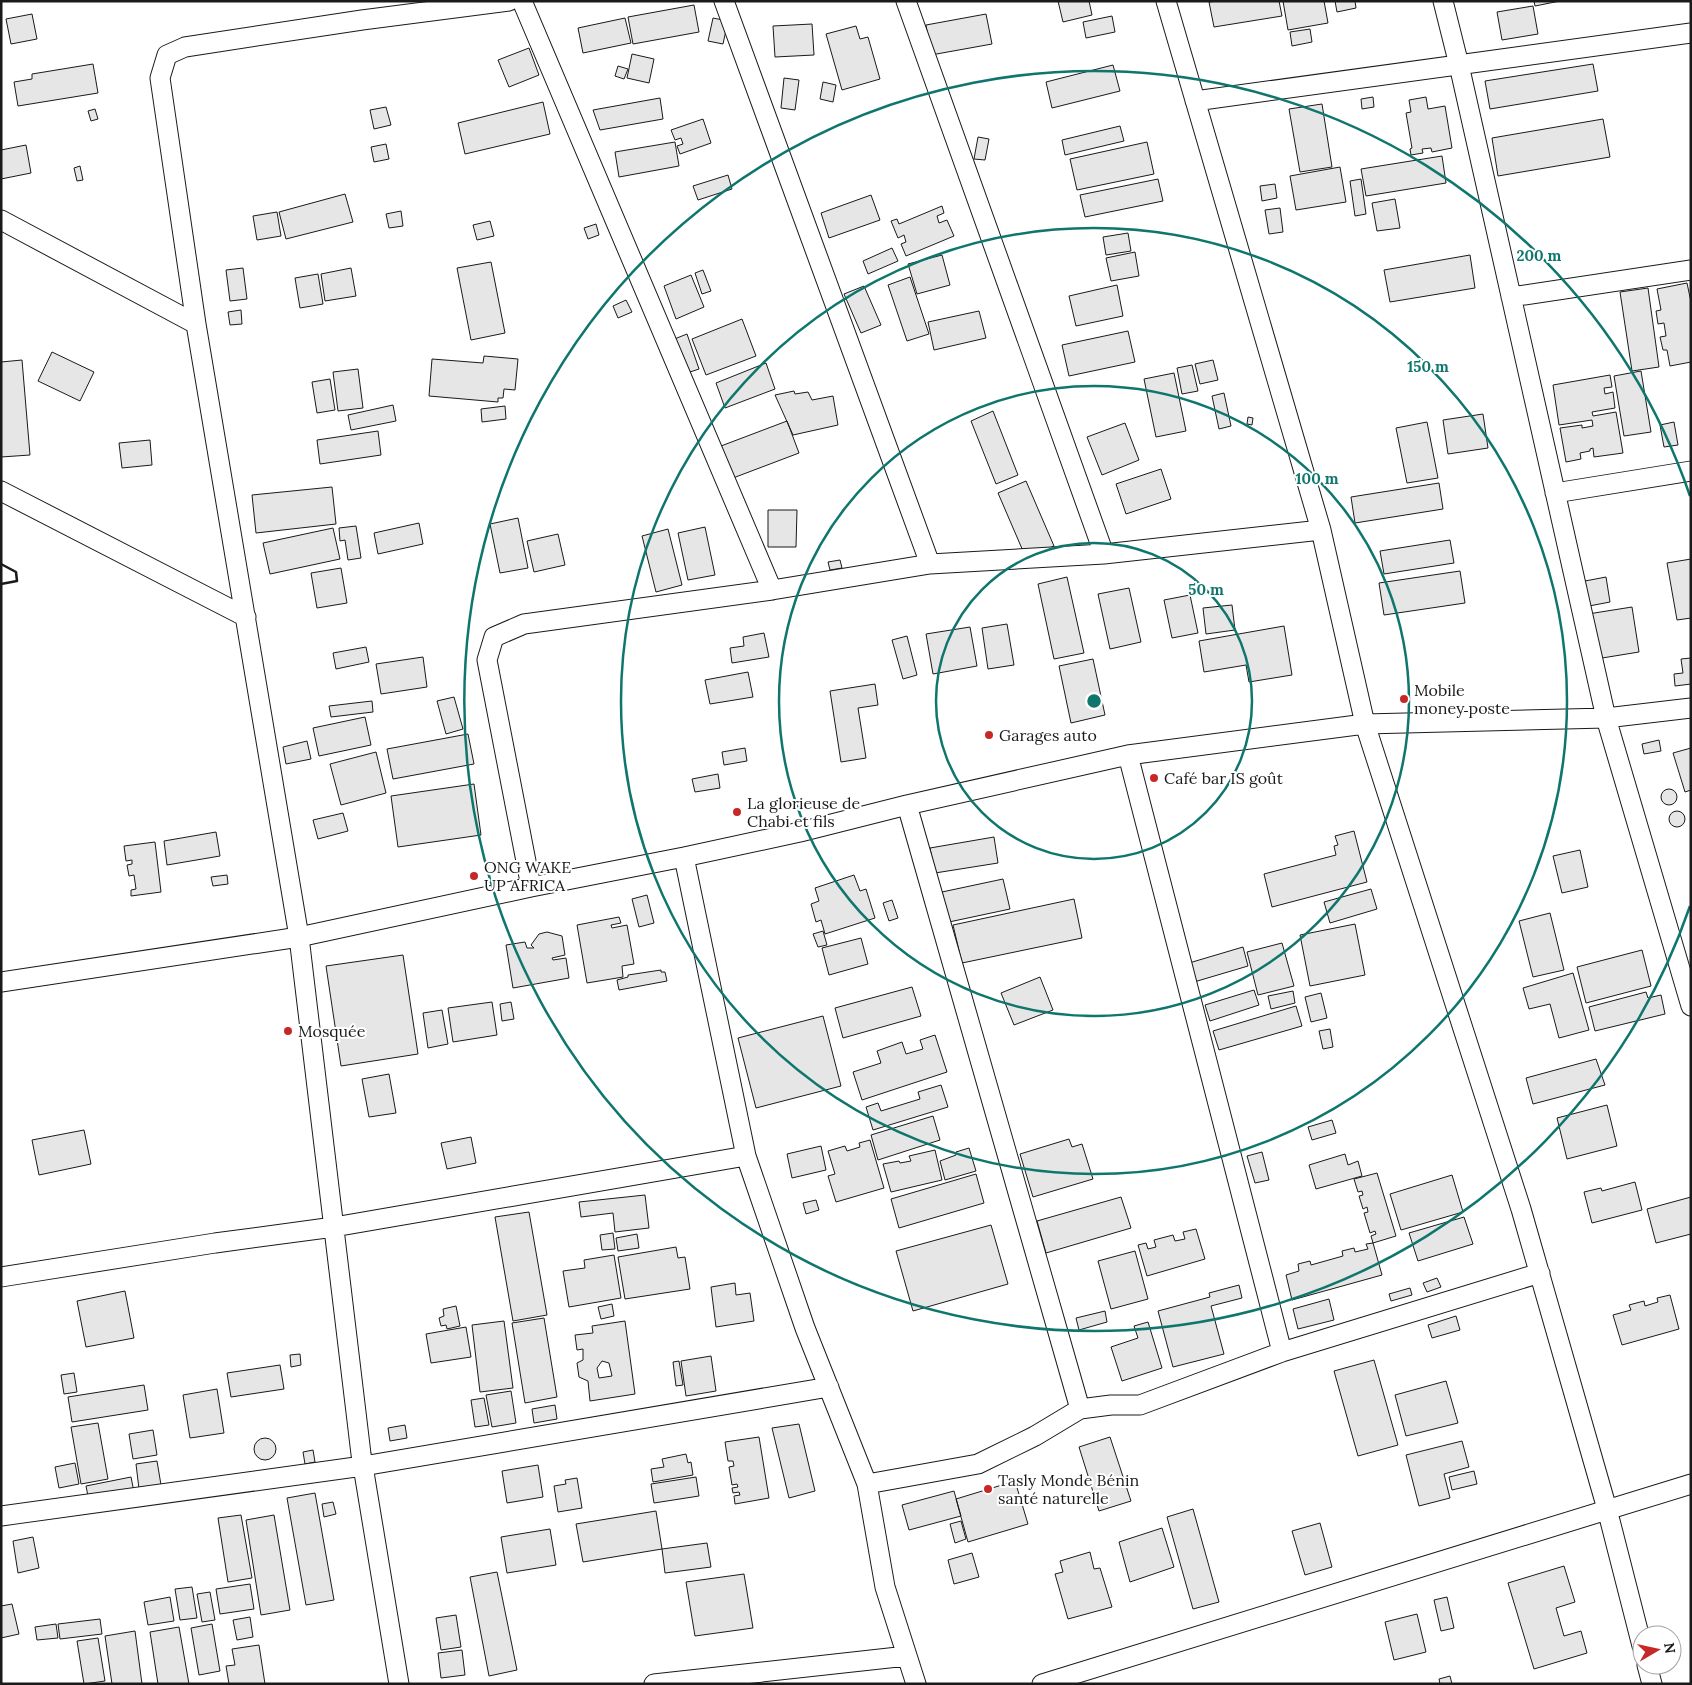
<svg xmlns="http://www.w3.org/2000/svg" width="1692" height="1685" font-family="Lora,serif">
<rect width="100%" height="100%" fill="#fff"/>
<path fill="#e6e6e6" stroke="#1a1a1a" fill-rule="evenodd" d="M1058,1h31l3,14 -29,7z
M1217,1h62l3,15 -68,11 -5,-25z
M1283,1h41l4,22 -40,7z
M1335,1h20l1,7 -19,4z
M1534,1h26l-25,5z
M694,5l5,27 -66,12 -5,-27z
M1533,6l5,28 -36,6 -5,-28z
M32,14l5,25 -26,5 -5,-25z
M986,14l6,30 -61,11 -5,-30z
M1112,16l3,16 -29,6 -3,-16z
M625,18l6,25 -48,10 -5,-25z
M713,18l15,3 -5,23 -15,-3z
M812,24l2,31 -39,2 -2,-31z
M856,26l4,13 8,-2 12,42 -38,11 -16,-56z
M1310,29l2,13 -20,4 -2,-14z
M529,48l10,27 -30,12 -11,-27z
M632,54l22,5 -5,24 -22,-5z
M93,64l5,29 -80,13 -4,-24 18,-3v-5z
M1593,64l5,27 -108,18 -5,-28z
M1113,65l7,26 -68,17 -6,-26z
M618,66l10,3 -4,10 -9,-3z
M784,78l15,2 -4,30 -14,-2z
M823,82l13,3 -3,17 -13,-3z
M1373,97l1,10 -12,2 -1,-10z
M1426,97l2,12 17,-3 7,42 -20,4 -1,-4 -9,1 1,4 -12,2 -1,-6 2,-1 -6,-35 5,-1 -2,-12z
M660,98l3,21 -63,11 -7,-20z
M543,102l7,32 -85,20 -7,-31z
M1322,104l10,63 -32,5 -11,-63z
M386,107l5,18 -17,4 -4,-19z
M95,109l3,10 -7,2 -3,-10z
M703,119l8,24 -31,11 -3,-8 6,-2 -2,-6 -6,2 -4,-10z
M1603,119l7,38 -112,19 -6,-38z
M1120,126l4,15 -59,14 -3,-15z
M978,137l11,2 -4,21 -11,-1z
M675,142l4,24 -60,11 -4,-25z
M1147,142l7,32 -77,16 -7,-31z
M386,144l3,15 -15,3 -3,-15z
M26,145l5,28 -30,6v-29z
M1442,156l4,27 -80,13 -5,-27z
M80,166l3,14 -6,1 -3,-13z
M1340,167l6,35 -50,8 -6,-34z
M728,175l4,14 -34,11 -5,-14z
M1158,179l5,22 -78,16 -5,-22z
M1361,179l5,35 -11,2 -5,-35z
M1275,184l2,14 -15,3 -2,-15z
M345,194l8,28 -67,17 -7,-27z
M871,195l9,25 -51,18 -8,-25z
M1395,199l5,29 -23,3 -5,-28z
M942,206l2,7 -7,3 2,7 8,-3 7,16 -48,20 -5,-12 5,-2 -2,-7 -6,3 -7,-17 6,-2 2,5z
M1280,208l3,24 -14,2 -4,-24z
M401,211l2,15 -14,2 -3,-14z
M277,212l4,24 -24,4 -4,-24z
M490,221l4,15 -17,4 -4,-15z
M596,224l3,11 -11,4 -4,-11z
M1128,233l3,18 -25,4 -3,-18z
M892,248l6,13 -30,13 -5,-13z
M1135,252l4,24 -28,5 -5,-23z
M942,255l8,30 -33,9 -9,-30z
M1470,255l5,33 -85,14 -6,-32z
M491,262l14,71 -34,7 -14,-72z
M243,268l4,31 -17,2 -4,-31z
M351,268l5,28 -31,5 -4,-27z
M703,270l8,21 -9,3 -7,-21z
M318,274l5,30 -23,4 -5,-30z
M691,275l13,32 -28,12 -12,-33z
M910,277l19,57 -22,7 -19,-56z
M1687,283l4,19v60l-21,4 -3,-16h-4l-3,-13 6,-1 -2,-13 -6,1 -2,-13 5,-1 -4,-21z
M1117,285l6,31 -47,10 -7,-30z
M864,286l17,39 -20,8 -17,-39z
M1648,288l11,79 -27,4 -12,-79z
M626,300l6,12 -14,6 -5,-12z
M241,310l1,14 -12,1 -2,-13z
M979,311l7,27 -52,12 -6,-28z
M742,319l14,37 -50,19 -14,-36z
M1128,331l7,31 -66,14 -7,-31z
M687,334l12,35 -15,5 -12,-34z
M52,352l42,20 -14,29 -42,-20z
M484,356l34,3 -3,31 -11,-1 -1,9h-5v4l-69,-6 3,-37 51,4z
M22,360l8,95 -29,2v-95z
M1213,360l5,20 -18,4 -5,-20z
M766,363l9,26 -50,19 -9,-25z
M1192,365l6,26 -16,3 -5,-26z
M358,369l5,39 -25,3 -5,-39z
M1641,371l10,61 -27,4 -10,-60z
M1174,373l12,58 -30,6 -12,-58z
M1610,375l2,12 -8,1 1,6 8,-2 2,16 -23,4 1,4 23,-4 7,41 -29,4 -1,-9 -3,1v2l-10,2 1,6 -15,3 -6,-34 22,-3v3l11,-2 -1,-6 -33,5 -6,-40z
M330,379l5,31 -18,3 -5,-31z
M794,391l1,3 13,-2 4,8 21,-4 5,29 -45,10 -18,-40z
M1224,393l7,33 -12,3 -7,-33z
M393,405l3,16 -45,9 -3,-15z
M505,406l1,13 -24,3 -1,-13z
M993,411l25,64 -22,9 -25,-63z
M1483,414l5,34 -40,6 -5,-34z
M1248,417l5,1 -1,7 -5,-1z
M787,421l12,32 -66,25 -12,-32z
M1427,422l11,56 -31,5 -11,-55z
M1674,422l4,23 -14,2 -4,-22z
M1125,423l14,37 -37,15 -15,-38z
M378,431l3,24 -61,9 -3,-24z
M150,440l2,25 -30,3 -3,-25z
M1161,469l10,30 -45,15 -10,-30z
M1026,481l28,65 -28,12 -28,-65z
M1439,483l4,26 -88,14 -4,-26z
M332,487l4,37 -80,9 -4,-38z
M768,510h29l-1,37h-28z
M518,518l10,50 -28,5 -10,-49z
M419,523l4,21 -45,10 -4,-21z
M356,526l5,32 -13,2 -3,-20 -5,1 -1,-13z
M705,527l10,48 -27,5 -10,-47z
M333,528l7,31 -70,15 -7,-31z
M668,529l14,56 -26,7 -14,-56z
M558,534l7,31 -31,7 -7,-31z
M1450,540l4,23 -70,11 -4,-23z
M1691,559v59l-14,2 -10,-57z
M840,560l2,8 -12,2 -2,-8z
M341,568l6,35 -30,5 -6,-35z
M1460,571l5,32 -81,12 -5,-32z
M1067,577l17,76 -30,6 -16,-75z
M1606,577l4,25 -21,4 -4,-25z
M1129,588l12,54 -31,7 -12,-55z
M1190,595l8,38 -26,5 -8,-38z
M1232,605l3,25 -29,4 -3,-26z
M1632,607l7,45 -43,7 -8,-45z
M1007,624l7,41 -26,4 -6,-41z
M1284,626l8,49 -43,7 -3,-17 -42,7 -5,-31z
M970,627l7,39 -44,8 -7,-40z
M764,633l5,24 -37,6 -2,-15 14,-2 -1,-9z
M907,636l10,39 -14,4 -11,-39z
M366,647l3,15 -33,7 -3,-16z
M423,657l4,30 -46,7 -5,-30z
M1691,658v26l-16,2 -1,-12 9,-1 -2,-14z
M1093,659l12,56 -34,8 -12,-57z
M748,672l5,25 -43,7 -5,-24z
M875,684l3,21 -20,3 8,50 -25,4 -11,-71z
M454,697l9,32 -17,5 -9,-33z
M372,701l1,11 -42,5 -2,-11z
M365,717l6,28 -52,11 -6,-28z
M468,734l6,30 -81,15 -6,-30z
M1659,740l2,11 -17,3 -2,-10z
M307,741l4,18 -25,5 -3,-17z
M745,748l2,13 -23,4 -2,-13z
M1691,748v42l-6,2 -12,-39z
M376,752l10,41 -45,12 -11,-41z
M718,774l2,14 -25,4 -3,-13z
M474,784l7,51 -83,12 -7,-51z
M1661 797a8 8 0 1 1 16 0a8 8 0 1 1-16 0Z
M1669 819a8 8 0 1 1 16 0a8 8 0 1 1-16 0Z
M343,813l5,18 -30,8 -5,-19z
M1354,831l13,51 -95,25 -8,-33 72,-19 -2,-9 4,-1 -3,-9z
M216,832l4,24 -53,9 -3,-24z
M994,837l4,26 -63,10 -5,-25z
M155,842l6,50 -30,4v-6l5,-1 -2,-14 -5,1 -2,-11 5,-1v-4l-6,1 -2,-15z
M1580,850l8,37 -26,6 -9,-37z
M227,875l1,9 -15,2 -2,-9z
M854,875l6,16 6,-2 9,29 -50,16 -4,-14 -5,2 -5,-18 8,-3 -4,-13z
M1003,879l7,30 -61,13 -7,-30z
M1371,889l6,20 -47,14 -6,-21z
M647,895l7,28 -15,4 -7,-28z
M1074,899l8,39 -120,25 -9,-38z
M892,900l6,18 -9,3 -6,-18z
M1550,913l14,57 -31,7 -14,-56z
M619,917l2,6 -10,2 1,3 15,-3 7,39 -12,2 1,11 -36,6 -10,-58z
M1355,924l10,51 -55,11 -10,-51z
M823,931l4,14 -9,2 -5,-13z
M547,932l15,4 3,19 -13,3 1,2 13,-2 3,20 -56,10 -7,-43 19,-3 2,6h7l-3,-3 8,-11z
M861,938l7,26 -39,11 -7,-27z
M1282,943l12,43 -36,9 -11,-43z
M1243,947l5,19 -54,16 -5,-19z
M1642,950l9,36 -65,17 -9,-36z
M403,955l15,99 -77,12 -15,-100z
M661,970v2h4l2,9 -48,9 -2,-10 11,-3v-2z
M1573,973l16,57 -30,8 -9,-34 -21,5 -6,-21z
M1040,977l13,33 -39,15 -13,-32z
M912,987l9,29 -78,22 -8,-30z
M1254,990l5,15 -49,16 -5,-16z
M1293,991l2,12 -24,6 -3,-13z
M1646,992l2,6 13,-3 4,19 -70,17 -6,-24z
M1321,993l6,25 -16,4 -6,-25z
M492,1002l5,33 -44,7 -5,-34z
M511,1002l3,17 -12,2 -2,-17z
M1296,1006l6,20 -83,24 -6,-19z
M442,1010l6,34 -20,4 -5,-35z
M823,1016l18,70 -85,22 -18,-70z
M1330,1029l3,18 -10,2 -4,-18z
M935,1035l12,37 -85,28 -9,-28 28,-9 -4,-12 25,-9 4,12 17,-5 -3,-9z
M1596,1059l9,26 -72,19 -7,-26z
M389,1074l7,39 -27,4 -7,-38z
M941,1085l7,22 -75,23 -7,-23 12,-4 3,8 39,-12 -2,-7z
M1607,1105l10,41 -50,13 -10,-41z
M933,1116l7,24 -62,20 -7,-25z
M1332,1120l4,13 -24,7 -4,-13z
M84,1130l7,34 -52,11 -7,-35z
M471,1137l5,26 -29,6 -6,-26z
M1069,1139l3,8 10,-3 11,35 -60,18 -13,-43z
M870,1140l14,48 -48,14 -8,-26 7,-2 -7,-23 17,-5 2,5 13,-4 -1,-4z
M821,1146l5,24 -34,8 -5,-24z
M969,1148l7,23 -31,9 -5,-19 16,-6v-3z
M935,1150l7,30 -51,12 -8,-28 16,-3 1,2 11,-2 -2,-5z
M1262,1152l7,28 -14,3 -8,-27z
M1345,1154l3,11 10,-4 4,15 -46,13 -7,-24z
M1377,1173l19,63 -23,7 -2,-7 5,-2 -1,-3 -5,2 -6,-20 4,-1 -1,-5 -4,2 -4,-13 4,-1 -1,-4 -4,1 -4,-13z
M976,1174l8,29 -85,25 -8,-29z
M1452,1175l11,37 -62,18 -11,-36z
M1635,1182l7,28 -50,13 -8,-31 17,-4 1,3z
M645,1195l4,33 -34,4 -2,-19 -32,4 -2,-15z
M1121,1197l10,31 -85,25 -9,-32z
M1691,1197v37l-35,9 -9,-34z
M816,1200l3,10 -13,4 -3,-11z
M529,1212l18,103 -34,6 -18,-104z
M1464,1217l9,27 -55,17 -9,-28z
M991,1225l17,59 -95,27 -17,-60z
M1196,1229l9,30 -58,17 -9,-31 8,-2 2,6 8,-2 -2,-7 19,-5 2,6 10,-2 -2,-7z
M613,1233l2,16 -13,1 -2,-15z
M637,1234l2,14 -21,3 -2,-13z
M1373,1243l9,32 -90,25 -6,-25 13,-4 -1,-7 12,-3 1,4 32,-9 -1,-5 12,-3 1,4 13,-3 -2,-5z
M676,1247l2,11 7,-1 5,32 -65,10 -7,-42z
M1135,1251l13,48 -37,10 -13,-48z
M614,1255l7,43 -52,9 -6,-36 22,-3 -1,-8z
M1437,1278l4,9 -14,5 -4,-9z
M735,1283l1,12 14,-2 4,28 -38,6 -5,-40z
M1239,1285l3,13 -31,8 13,48 -51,13 -15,-56 52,-14 -1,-4z
M1410,1288l2,7 -21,6 -2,-7z
M125,1291l9,47 -48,9 -9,-46z
M1670,1295l9,34 -57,16 -9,-30 18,-5 -2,-5 15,-4 1,5 13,-4 -1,-4z
M1329,1299l5,21 -36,9 -5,-20z
M612,1304l2,12 -13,3 -3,-12z
M456,1306l4,20 -13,3 -1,-4 -5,1 -2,-8 5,-2 -1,-7z
M1105,1311l2,11 -28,8 -3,-12z
M1456,1316l4,14 -28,8 -4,-13z
M544,1318l13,79 -32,6 -13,-80z
M504,1321l9,67 -33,4 -8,-67z
M625,1321l10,73 -45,7 -2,-20 -9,-4 -2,-14 6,-3v-11l-6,1 -2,-15 18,-2 -1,-7zM602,1361l7,2 3,13 -13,2 -2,-10z
M1148,1322l14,46 -40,13 -11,-34 27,-9 -4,-12z
M466,1327l5,30 -40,6 -5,-29z
M300,1354l1,11 -10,2 -1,-12z
M711,1356l5,35 -30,5 -5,-35z
M1374,1360l24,85 -40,11 -24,-85z
M679,1361l4,24 -7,1 -3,-24z
M280,1365l4,24 -53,8 -4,-24z
M74,1373l3,19 -13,2 -3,-19z
M1446,1381l12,42 -52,13 -11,-41z
M144,1385l4,25 -76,12 -4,-25z
M217,1389l7,44 -34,5 -7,-43z
M511,1391l5,32 -24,4 -6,-32z
M484,1398l5,27 -14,2 -4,-27z
M555,1405l2,14 -23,4 -2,-14z
M98,1423l10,56 -27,5 -10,-57z
M799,1424l16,67 -26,7 -17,-70z
M405,1425l2,13 -17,3 -2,-13z
M153,1430l4,25 -24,4 -4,-25z
M759,1437l10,61 -34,6 -1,-8 6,-1 -1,-3 -6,1 -1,-5 6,-1 -1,-3 -5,1 -3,-18 5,-1 -1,-5h-5l-3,-19z
M1110,1437l21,64 -32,10 -20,-64z
M254 1449a11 11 0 1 1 22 0a11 11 0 1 1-22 0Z
M1462,1441l7,26 -25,7 6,24 -31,8 -13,-51z
M313,1450l2,12 -10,2 -2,-12z
M686,1454l2,9 3,-1 2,13 -40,7 -2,-13 13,-2 -2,-8z
M157,1461l4,24 -22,4 -3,-25z
M75,1463l4,21 -20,4 -4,-21z
M538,1465l5,32 -36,6 -5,-32z
M1474,1471l3,13 -25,6 -3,-13z
M131,1477l3,15 -45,9 -3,-15z
M696,1477l3,19 -45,7 -3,-19z
M577,1478l5,30 -24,4 -4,-26 12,-2 -1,-4z
M1015,1481l13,43 -60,18 -12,-43z
M954,1491l7,25 -52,14 -7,-25z
M315,1493l19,107 -28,5 -19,-107z
M333,1502l3,12 -12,3 -2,-13z
M1193,1509l26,93 -26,7 -26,-92z
M656,1511l6,38 -79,13 -7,-38z
M241,1515l11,63 -24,4 -10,-64z
M274,1515l16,95 -29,5 -15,-95z
M961,1521l5,18 -11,4 -5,-19z
M1320,1523l12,44 -27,8 -13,-44z
M1162,1528l12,39 -44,15 -11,-40z
M550,1529l6,36 -49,8 -6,-36z
M33,1537l6,31 -21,5 -5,-32z
M707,1543l4,24 -46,6 -3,-24z
M1090,1552l4,17 6,-1 12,39 -44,12 -13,-45 8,-2 -3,-11z
M972,1553l7,24 -25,7 -6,-24z
M1564,1566l11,36 -19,6 8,28 17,-5 6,22 -53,16 -26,-86z
M497,1572l20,98 -28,6 -19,-99z
M744,1574l9,54 -58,8 -9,-54z
M250,1584l4,25 -34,5 -4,-25z
M192,1587l5,31 -17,2 -5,-31z
M210,1592l5,28 -13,2 -5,-28z
M170,1597l4,24 -26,4 -4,-23z
M1447,1597l7,31 -13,3 -7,-31z
M12,1604l7,30 -18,4v-32z
M1417,1614l9,38 -32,8 -9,-38z
M456,1615l5,32 -20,3 -5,-32z
M250,1617l3,20 -16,3 -4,-20z
M100,1619l2,15 -42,5 -2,-15z
M56,1624l2,14 -21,2 -2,-13z
M212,1624l8,47 -21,4 -8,-47z
M179,1627l10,57h-31l-8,-52z
M135,1631l7,53h-30l-7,-48z
M98,1638l7,43 -21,3 -7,-43z
M259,1645l6,39h-36l-3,-18 9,-1 -3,-16z
M462,1650l3,25 -24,3 -3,-25z
M1450,1676l2,8h-12l-1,-5z"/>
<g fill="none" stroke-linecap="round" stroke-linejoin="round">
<defs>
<path id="street" d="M522,1l250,589
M724,1l206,563
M906,1l198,553
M1166,1l155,529 44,194 156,485 86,300 35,137
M1443,1l16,64 147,653 85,288
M1195,101l496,-68
M1,220l195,104
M1511,297l180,-27
M1,491l245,126
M1555,493l136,-22
M1128,755l154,597
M907,805l173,604
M684,857l62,299 59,172 62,156 18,103 31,97
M531,887l-44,-227 7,-23 30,-13 248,-34 158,-26 174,-10 217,-24
M1,982l298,-45 232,-50 153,-30 116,-25 107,-27 221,-50 237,-31 241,-6 85,-10
M1,1277l214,-34 119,-16 412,-71
M867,1484l111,-20 57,-28 45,-27 31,-4h29l142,-53 258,-79
M1,1516l362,-50 466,-79
M1647,1665l5,19
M399,1684l-38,-230 -62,-517 -103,-613 -36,-246 7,-23 18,-8 177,-27 147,-19
M654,1684l253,-28
M1042,1684l649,-200"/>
</defs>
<use href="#street" stroke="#1a1a1a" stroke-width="21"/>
<use href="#street" stroke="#fff" stroke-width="19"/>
<path stroke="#1a1a1a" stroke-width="2.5" d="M1,564l15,8 1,9 -16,3"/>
</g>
<g fill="none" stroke="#0f766e" stroke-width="2.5">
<circle cx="1094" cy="701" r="158"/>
<circle cx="1094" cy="701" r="315"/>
<circle cx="1094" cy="701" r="473"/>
<path d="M1690 906A630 630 0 1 1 1690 496"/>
</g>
<g fill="#c62828" stroke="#fff" stroke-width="2">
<circle cx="1404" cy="699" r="5"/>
<circle cx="989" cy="735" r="5"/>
<circle cx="1154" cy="778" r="5"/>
<circle cx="737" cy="812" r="5"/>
<circle cx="474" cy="876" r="5"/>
<circle cx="288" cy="1031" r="5"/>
<circle cx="988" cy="1489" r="5"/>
</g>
<g text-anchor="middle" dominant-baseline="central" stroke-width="4" stroke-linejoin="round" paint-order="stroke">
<g font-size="16" fill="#1a1a1a" stroke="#fff" text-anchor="start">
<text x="1414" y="690">Mobile<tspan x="1414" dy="18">money poste</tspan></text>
<text x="999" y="735">Garages auto</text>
<text x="1164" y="778">Café bar IS goût</text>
<text x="747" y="803">La glorieuse de<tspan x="747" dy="18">Chabi et fils</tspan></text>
<text x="484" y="867">ONG WAKE<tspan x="484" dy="18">UP AFRICA</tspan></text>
<text x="298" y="1031">Mosquée</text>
<text x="998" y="1480">Tasly Monde Bénin<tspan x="998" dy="18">santé naturelle</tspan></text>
</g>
</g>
<circle cx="1094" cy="701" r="8" fill="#0f766e" stroke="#fff" stroke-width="2.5"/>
<g font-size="15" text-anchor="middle" font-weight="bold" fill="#0f766e" stroke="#fff" stroke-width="4" stroke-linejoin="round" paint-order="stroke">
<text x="1539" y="261">200 m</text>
<text x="1428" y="372">150 m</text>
<text x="1317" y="484">100 m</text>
<text x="1206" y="595">50 m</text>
</g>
<rect width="1692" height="1685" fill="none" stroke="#1a1a1a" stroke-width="5"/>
<g transform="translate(1657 1650) rotate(81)"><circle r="24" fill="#ffffff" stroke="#a3a3a3"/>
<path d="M0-4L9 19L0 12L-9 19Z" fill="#c62828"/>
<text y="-8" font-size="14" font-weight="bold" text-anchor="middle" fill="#1a1a1a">N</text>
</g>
</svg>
